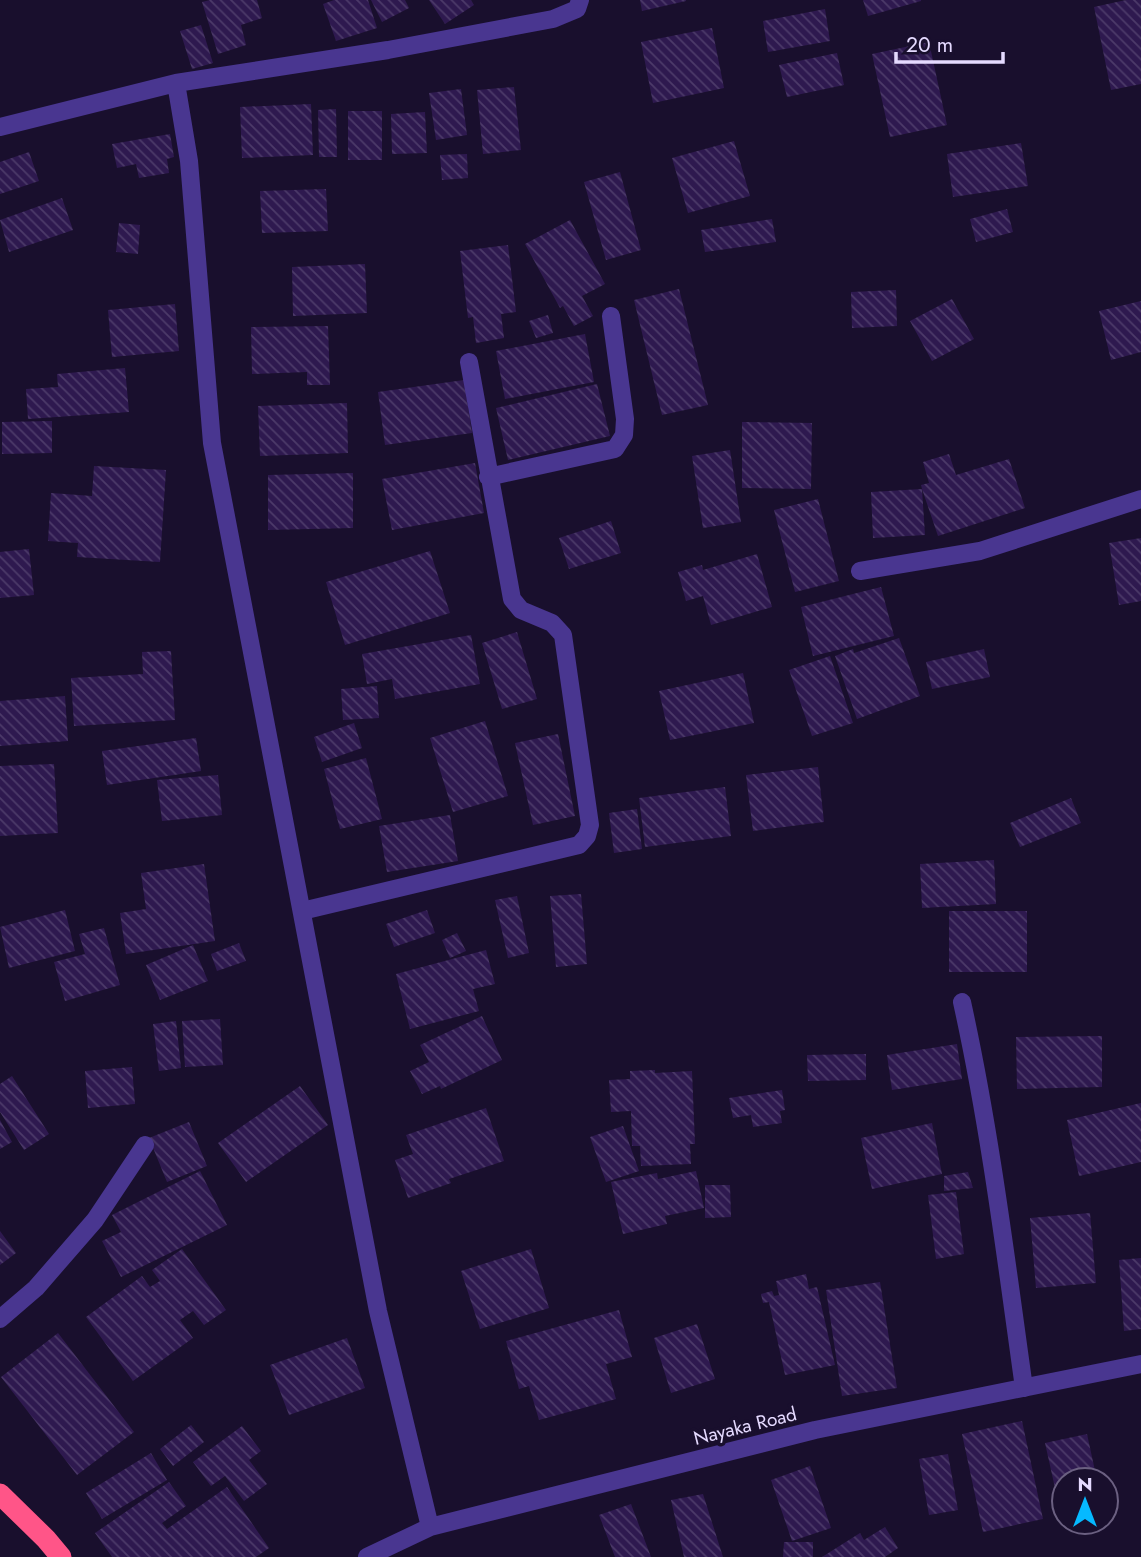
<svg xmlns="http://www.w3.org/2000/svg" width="1141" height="1557" font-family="Jost,sans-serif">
<defs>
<pattern id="building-back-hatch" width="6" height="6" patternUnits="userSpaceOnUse" patternTransform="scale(1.75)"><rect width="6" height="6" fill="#2e194f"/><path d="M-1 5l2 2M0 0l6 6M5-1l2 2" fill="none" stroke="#4c3a69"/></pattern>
</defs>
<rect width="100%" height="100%" fill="#190f2d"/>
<path fill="url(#building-back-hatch)" d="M210,0h47l5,18 -21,7 5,20 -28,9 -16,-52z
M334,0h34l9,28 -41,13 -13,-37z
M371,0h34l4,8 -27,14z
M429,0h42l3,5 -29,19z
M640,0h46v1l-44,10z
M863,0h58v1l-53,15z
M1126,0h15v84l-30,6 -17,-83z
M825,9l5,32 -62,11 -5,-31z
M201,25l12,38 -21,6 -12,-38z
M712,28l12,60 -71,15 -12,-61z
M929,42l18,83 -57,12 -18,-83z
M837,53l7,32 -57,12 -8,-32z
M514,87l7,63 -38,4 -6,-64z
M461,89l6,46 -31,5 -7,-47z
M311,104l2,51 -71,3 -2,-51z
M336,109l1,48h-18l-1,-47z
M348,111h34v49h-34z
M425,112l2,41 -35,1 -1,-40z
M170,134l4,23 -7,2 2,14 -30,5 -3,-14 -19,4 -5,-24z
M734,141l16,55 -62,17 -16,-55z
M1021,143l7,43 -75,11 -6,-43z
M29,152l10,29 -39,13v-32z
M467,154l1,24 -26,2 -2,-25z
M620,172l21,78 -35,10 -22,-78z
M326,189l2,42 -66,2 -2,-42z
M62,198l11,32 -64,22 -9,-32z
M1007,209l6,23 -37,10 -6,-23z
M772,219l4,23 -71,10 -4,-22z
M570,220l35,64 -23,12 11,20 -19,10 -11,-20 -3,2 -35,-64z
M119,223l21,2 -2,29 -22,-2z
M508,245l8,67 -15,2 3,24 -28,5 -3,-26 -5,1 -8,-67z
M365,264l2,49 -74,3 -1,-49z
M679,289l29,116 -46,10 -28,-115z
M896,290l1,36 -45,2 -1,-36z
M952,299l22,40 -42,22 -22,-40z
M1141,301v51l-30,8 -12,-49z
M175,304l4,47 -67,6 -4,-47z
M548,315l5,18 -17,5 -7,-17z
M328,326l2,59h-23v-13l-55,2 -1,-47z
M585,334l9,48 -89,17 -9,-48z
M125,368l4,44 -101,7 -2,-30 32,-2 -1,-13z
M464,380l8,53 -87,12 -7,-53z
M597,384l13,52 -102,24 -12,-52z
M347,403l1,50 -88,3 -2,-50z
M52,421v32l-50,1v-32z
M742,422l70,1 -1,66 -69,-1z
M730,450l11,72 -38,6 -11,-72z
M949,454l7,21 53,-16 16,49 -87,28 -16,-47 3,46 -52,3 -2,-46 51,-3 -1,-4 8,-2 -6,-21z
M475,463l9,50 -92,17 -10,-51z
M94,466l72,4 -6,92 -83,-5 1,-14 -30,-2 3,-48 41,3z
M353,473v55l-85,2v-55z
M818,499l21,82 -44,11 -21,-82z
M611,521l10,32 -52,16 -10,-31z
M1141,538v63l-22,4 -10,-62z
M29,549l5,46 -34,3v-46z
M430,551l20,62 -105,32 -19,-63z
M757,554l15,53 -61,18 -8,-29 -17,5 -8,-29 24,-7 1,5z
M881,587l13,49 -81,20 -12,-49z
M517,632l20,67 -35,10 -20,-66z
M471,635l9,49 -85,15 -3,-20 -25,5 -5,-30z
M899,638l21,58 -63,23 -22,-63 18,-7 1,4z
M984,649l6,28 -58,12 -6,-27z
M171,651l4,69 -101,6 -3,-48 72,-4 -1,-22z
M830,656l23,67 -41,13 -23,-66z
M743,673l11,50 -84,17 -11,-49z
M377,686l2,32 -36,2 -2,-31z
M65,696l3,45 -68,5v-45z
M485,721l23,75 -55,16 -23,-74z
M354,723l8,25 -40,14 -8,-25z
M558,734l17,82 -42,9 -18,-82z
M196,738l5,33 -94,14 -5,-34z
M366,758l16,61 -42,10 -16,-60z
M54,764l4,69 -58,3v-70z
M818,767l6,55 -71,9 -7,-56z
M218,775l4,40 -60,6 -5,-41z
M725,787l6,49 -86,11 -6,-49z
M1071,798l10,25 -61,24 -10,-24z
M637,809l5,40 -28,4 -5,-40z
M450,815l8,46 -71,11 -8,-46z
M994,860l2,44 -74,4 -2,-44z
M204,864l11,77 -89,13 -6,-41 26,-4 -5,-36z
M581,894l6,70 -31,3 -6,-71z
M517,896l12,57 -21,5 -13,-58z
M65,910l10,41 -66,17 -9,-41z
M427,910l8,23 -41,14 -8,-23z
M949,911h78v61h-78z
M104,928l16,57 -55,16 -11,-39 31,-8 -6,-20z
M457,933l9,18 -16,7 -8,-18z
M239,943l7,18 -29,10 -6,-17z
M193,945l15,36 -48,19 -14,-35z
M486,950l9,34 -22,5 6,22 -69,18 -14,-55z
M482,1016l20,44 -61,29 -1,-3 -18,8 -12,-23 19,-9 -9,-17z
M220,1019l3,46 -38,2 -3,-46z
M176,1021l5,47 -22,3 -6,-47z
M1102,1036v51l-85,2 -1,-52z
M957,1044l5,35 -70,11 -5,-35z
M866,1054v26l-58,1 -1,-26z
M132,1067l3,37 -47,4 -3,-37z
M655,1070v3l37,-2 3,73h-5l1,20 -50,2 -1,-20h-8l-1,-35 -20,1 -2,-32 21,-1v-8z
M12,1076l37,58 -25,16 -24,-38v-28z
M300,1086l28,39 -82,57 -28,-39z
M782,1090l3,20 -5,1 2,12 -29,4 -2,-12 -18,3 -4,-20z
M1141,1103v59l-62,14 -12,-56z
M486,1108l18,53 -55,18 2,4 -43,15 -13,-38 18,-6 -7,-19z
M0,1120l12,22 -12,7z
M189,1122l18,44 -40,16 -18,-44z
M932,1123l10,51 -70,15 -11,-51z
M623,1126l16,45 -33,11 -16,-45z
M200,1171l27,54 -106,52 -19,-36 19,-9 -9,-17z
M696,1171l8,37 -39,8 2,8 -44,10 -12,-52 46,-9 1,6z
M968,1172l5,16 -29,3v-15z
M705,1185h25l1,32 -26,1z
M956,1192l8,62 -28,5 -8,-64z
M1090,1213l6,70 -60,5 -6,-70z
M0,1231l16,22 -16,12z
M182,1249l44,61 -22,15 -11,-14 -13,9 13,18 -60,43 -47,-64 56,-41 8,11 10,-6 -8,-11z
M531,1249l18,59 -69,21 -19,-58z
M1141,1258v71l-17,2 -5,-71z
M806,1274l3,15 8,-2 18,78 -50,10 -16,-73 -6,1 -2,-9 11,-3 2,5 5,-1 -3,-14z
M880,1282l17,106 -55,8 -16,-106z
M619,1310l13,47 -26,7 10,35 -77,21 -10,-34 -10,3 -13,-48z
M697,1324l18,55 -44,14 -17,-55z
M58,1333l76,99 -57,43 -76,-98z
M347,1338l18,50 -76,27 -19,-50z
M1022,1421l21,98 -60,13 -21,-98z
M191,1425l13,17 -31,24 -13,-17z
M242,1426l19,25 -12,9 18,24 -23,17 -19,-25 -14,10 -18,-24z
M1087,1434l10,46h-33v35h-3l-16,-72z
M151,1453l16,27 -65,39 -16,-26z
M948,1454l10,56 -29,5 -10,-56z
M810,1466l21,62 -39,13 -21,-61z
M169,1482l17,24 -24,17 5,6 60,-42 42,61 -13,9h-144l-17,-24z
M703,1494l20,63h-39l-13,-57z
M631,1504l20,53h-36l-16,-42z
M885,1527l13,21 -13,9h-63l38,-24 4,7z
M784,1542h29v15h-30z"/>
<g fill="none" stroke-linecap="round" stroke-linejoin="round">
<path stroke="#493690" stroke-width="18" d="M0,1319l36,-31 59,-68 50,-75"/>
<path stroke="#493690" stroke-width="18" d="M176,83l13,78 23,282 166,868 52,216
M0,127l176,-44 212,-33 165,-31 24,-10 3,-9
M488,477l127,-28 9,-14 1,-16 -14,-103
M860,571l120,-20 161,-52
M302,911l277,-66 8,-9 3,-11 -27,-190 -11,-12 -31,-13 -9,-11 -43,-237
M962,1002c28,127 44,257 62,386
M367,1557l63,-30 385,-97 326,-66"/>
<path stroke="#f58" stroke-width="21" d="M0,1494l46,45 15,18"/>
</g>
<g text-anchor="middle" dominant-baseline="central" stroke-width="7" stroke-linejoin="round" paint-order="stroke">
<g font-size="19" fill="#e5daff" stroke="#190f2d">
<text transform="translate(745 1426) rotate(-14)">Nayaka Road</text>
</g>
</g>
<g transform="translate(1085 1501)"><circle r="33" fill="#190f2d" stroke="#6b6081" stroke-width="2"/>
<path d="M0-5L12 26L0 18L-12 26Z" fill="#06b9ff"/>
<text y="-10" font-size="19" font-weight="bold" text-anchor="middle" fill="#e5daff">N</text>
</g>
<path d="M896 52v10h107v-10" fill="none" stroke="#e5daff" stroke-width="3.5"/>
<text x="906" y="52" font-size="21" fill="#e5daff" stroke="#190f2d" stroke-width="5" paint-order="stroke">20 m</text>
</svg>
